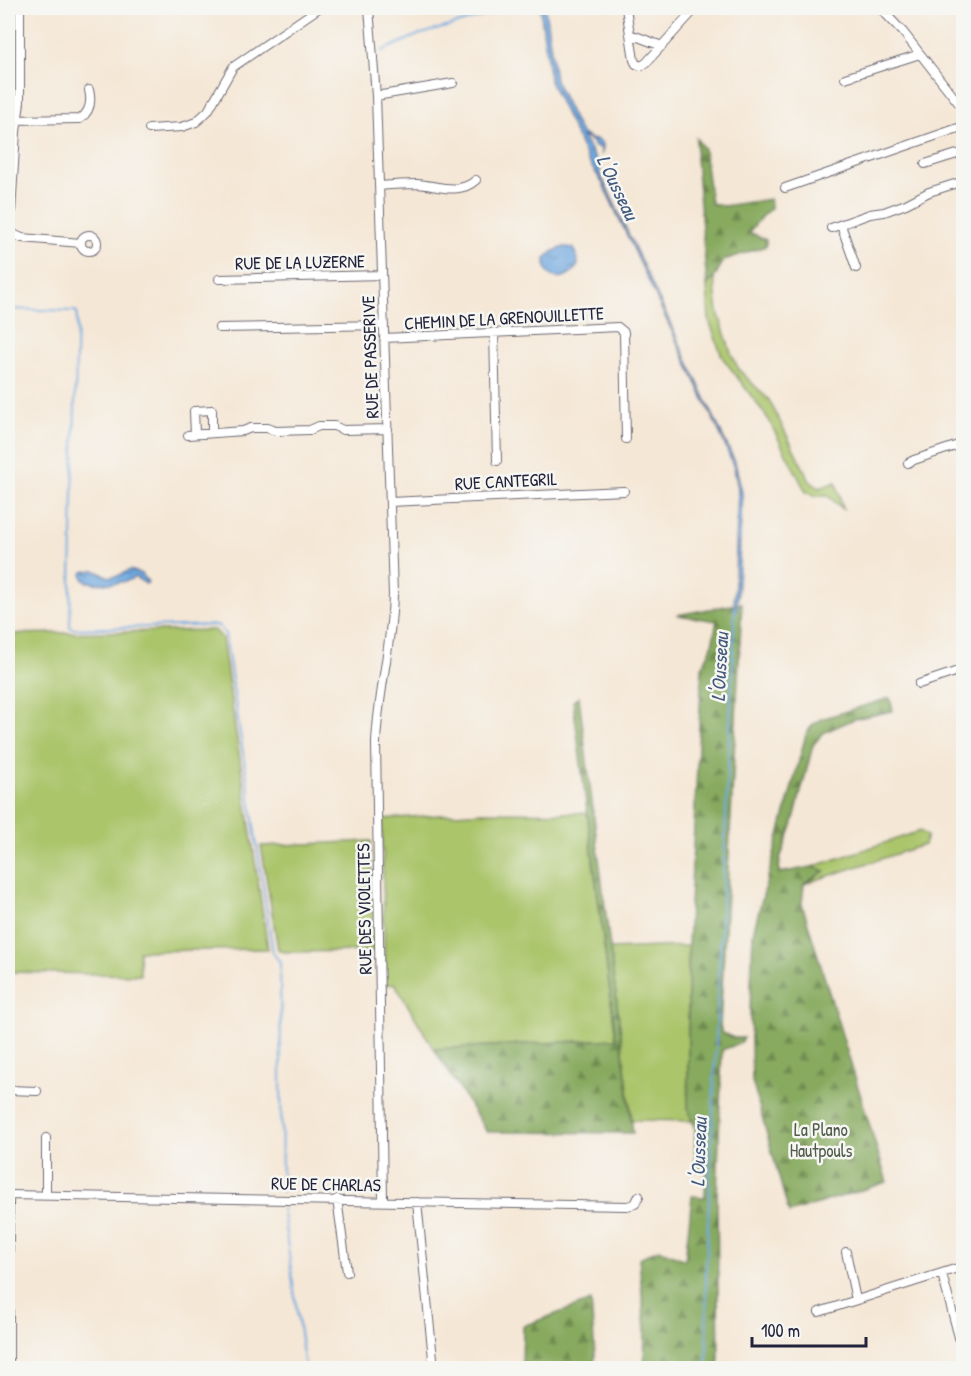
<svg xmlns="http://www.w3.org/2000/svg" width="971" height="1376" font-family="'Patrick Hand',sans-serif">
<defs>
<pattern id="forest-firs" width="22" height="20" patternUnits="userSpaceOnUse" patternTransform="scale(1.5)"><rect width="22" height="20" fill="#87aa5f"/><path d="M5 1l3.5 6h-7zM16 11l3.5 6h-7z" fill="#6e8a50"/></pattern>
<pattern id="water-ripples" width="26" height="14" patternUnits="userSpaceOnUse" patternTransform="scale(1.5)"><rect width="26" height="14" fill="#71a9e0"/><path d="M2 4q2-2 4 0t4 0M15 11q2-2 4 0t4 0" fill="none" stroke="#5c89b7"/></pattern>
</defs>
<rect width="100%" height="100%" fill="#f6f6f2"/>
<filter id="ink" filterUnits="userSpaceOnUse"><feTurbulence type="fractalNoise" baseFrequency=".0167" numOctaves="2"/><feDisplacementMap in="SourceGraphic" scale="12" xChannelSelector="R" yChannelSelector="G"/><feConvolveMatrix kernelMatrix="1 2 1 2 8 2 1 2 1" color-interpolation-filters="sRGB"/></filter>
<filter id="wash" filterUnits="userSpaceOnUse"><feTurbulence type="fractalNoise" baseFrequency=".008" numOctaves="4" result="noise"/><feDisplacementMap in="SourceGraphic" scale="24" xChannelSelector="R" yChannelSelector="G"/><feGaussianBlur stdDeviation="1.35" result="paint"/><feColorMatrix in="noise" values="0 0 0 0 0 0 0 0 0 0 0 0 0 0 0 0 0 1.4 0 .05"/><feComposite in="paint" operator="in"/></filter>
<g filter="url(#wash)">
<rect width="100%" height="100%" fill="#f5e7d6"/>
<path fill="#aac56b" stroke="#667453" stroke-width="1.5" d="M714,278l4,34 13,41 8,17 30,30 41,81 9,7 17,-6 7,27 -15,-13h-13l-9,-4 -39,-75 -45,-60 -13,-37 -2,-35z
M215,630l7,8 46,311 -129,2 1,24 -132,-3v-24h4l-4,-13v-301z
M483,812l104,1 29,226 -182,10 -39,-65 -10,1 -3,-166z
M920,831l7,5 -3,9 -120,39 21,-13 -13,-4z
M371,841l3,110 -91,1 -5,-3 -17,-103z
M688,946v162l4,13 -60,-1 -22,-171z"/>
<path fill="url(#forest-firs)" stroke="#54664d" stroke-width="1.5" d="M696,138l8,11 7,54 12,3 47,-7 1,9 -9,8 -13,16 17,8v6l-42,14 -10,18 -7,7 -11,-127z
M742,603l-22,423 2,7 12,5h10l-3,5 -19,7 -5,148 2,170h-75l1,-37 -6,-73 20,-9 26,11 7,-64 13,1 1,-25 -11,-2v-42l-7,-20v-162l14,-279 9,-18 6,-28 -40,-6z
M579,697l54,436 -146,-1 -53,-83 182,-10 -43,-338z
M890,698l3,13 -39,8 -31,14 -10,12 -20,78 -13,36 -1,14 33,-6 13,4 -21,13 -2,20 85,278 -98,31 -37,-132 -2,-71 3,-77 53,-199 7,-10 8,-5z
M591,1301l4,55 -1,12h-72l1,-42z"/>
<path fill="url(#water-ripples)" stroke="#4a668e" stroke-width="1.5" d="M540,8h5l10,72 25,52 12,8 3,-1 6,3 2,7 -2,6v-7l-7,-2 -1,-4 -11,-6 19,33 -2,2 136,291 7,31 -5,117 -3,-1 4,-121 -4,-20 -11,-28 -121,-258 -14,-21 -38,-80z
M564,247l9,1 4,9 1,8c-12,18 -34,18 -33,-7l9,-7z
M94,570l15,7 9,-1 12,-6 12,4 6,8 -2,2 -11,-7c-9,7 -40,9 -51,3l-2,-6 1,-2z"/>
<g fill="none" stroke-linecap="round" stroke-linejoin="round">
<path stroke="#71a9e0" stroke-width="2" d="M8,47l4,1 -3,59
M382,51l36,-16 94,-27
M8,309l67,2 2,1 -7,315 3,2 145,-4 7,9 48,319 7,9 2,230
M282,1206l23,162
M707,1368l-1,-97 29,-664"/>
</g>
</g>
<g filter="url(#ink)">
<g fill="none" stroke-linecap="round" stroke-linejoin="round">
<defs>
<path id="street" d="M20,8v94l-4,30 -6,96 3,6 9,4 59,5
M369,8l7,88 17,498c-1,50 -15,99 -17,149l7,457
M626,8l8,52 2,4 5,2 5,-3 50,-55
M880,8l23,24 61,78
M630,34l32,12
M845,78l75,-24
M376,96l77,-13
M8,120l72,-1c10,-7 12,-17 9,-29
M149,129l33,-2 14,-5 12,-11 25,-44 86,-59
M925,164l32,-10h7
M379,186c12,-1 25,-2 38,-2 20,1 41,12 59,-4
M785,188l179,-62
M841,225l15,43
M831,228l39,-14 14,-2 22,-8 23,-12 35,-11
M81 243a8 8 0 1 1 16 0a8 8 0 1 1-16 0Z
M219,279l163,-4
M219,328l165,-3
M494,332l3,129
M384,338l234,-11 6,5 2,107
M195,434l-1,-23 18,-1v22
M188,435l55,-4 8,-3h16l9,3 34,-1 9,-4h15l9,4 45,-1
M908,463l6,-3 50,-17
M390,502l234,-11
M919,684l45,-15
M8,1090l29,1
M46,1138v56
M8,1195l619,11 8,-2 4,-8
M337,1199l10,73
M417,1202l17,166
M846,1252l10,48
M942,1274l22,82
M819,1312l145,-46
M9,1368v-173"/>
</defs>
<use href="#street" stroke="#6c6771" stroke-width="10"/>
<use href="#street" stroke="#fff" stroke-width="8"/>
</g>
</g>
<g text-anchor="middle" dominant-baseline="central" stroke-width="5" stroke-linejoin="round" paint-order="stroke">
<g font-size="18" fill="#22223b" stroke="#f6f6f2">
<text transform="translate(300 262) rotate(-1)">RUE DE LA LUZERNE</text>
<text transform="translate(504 318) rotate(-3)">CHEMIN DE LA GRENOUILLETTE</text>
<text transform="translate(370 357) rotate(-92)">RUE DE PASSERIVE</text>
<text transform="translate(506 481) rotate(-3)">RUE CANTEGRIL</text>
<text transform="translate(364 909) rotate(-91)">RUE DES VIOLETTES</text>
<text transform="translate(326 1184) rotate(1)">RUE DE CHARLAS</text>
</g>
<g font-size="18" fill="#525b4c" stroke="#f6f6f2">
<text x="821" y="1129">La Plano<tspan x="821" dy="21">Hautpouls</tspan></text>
</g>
<g font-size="20" font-style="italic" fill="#42587d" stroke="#f6f6f2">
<text transform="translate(618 187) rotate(64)">L'Ousseau</text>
<text transform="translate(719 667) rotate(-87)">L'Ousseau</text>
<text transform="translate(698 1152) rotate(-88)">L'Ousseau</text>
</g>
</g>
<rect width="971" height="1376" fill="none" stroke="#f6f6f2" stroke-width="30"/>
<path d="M752 1337v9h114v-9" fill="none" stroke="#22223b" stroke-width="3"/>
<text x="761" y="1337" font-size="18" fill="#22223b" stroke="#f6f6f2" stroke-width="4.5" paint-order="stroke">100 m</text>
</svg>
